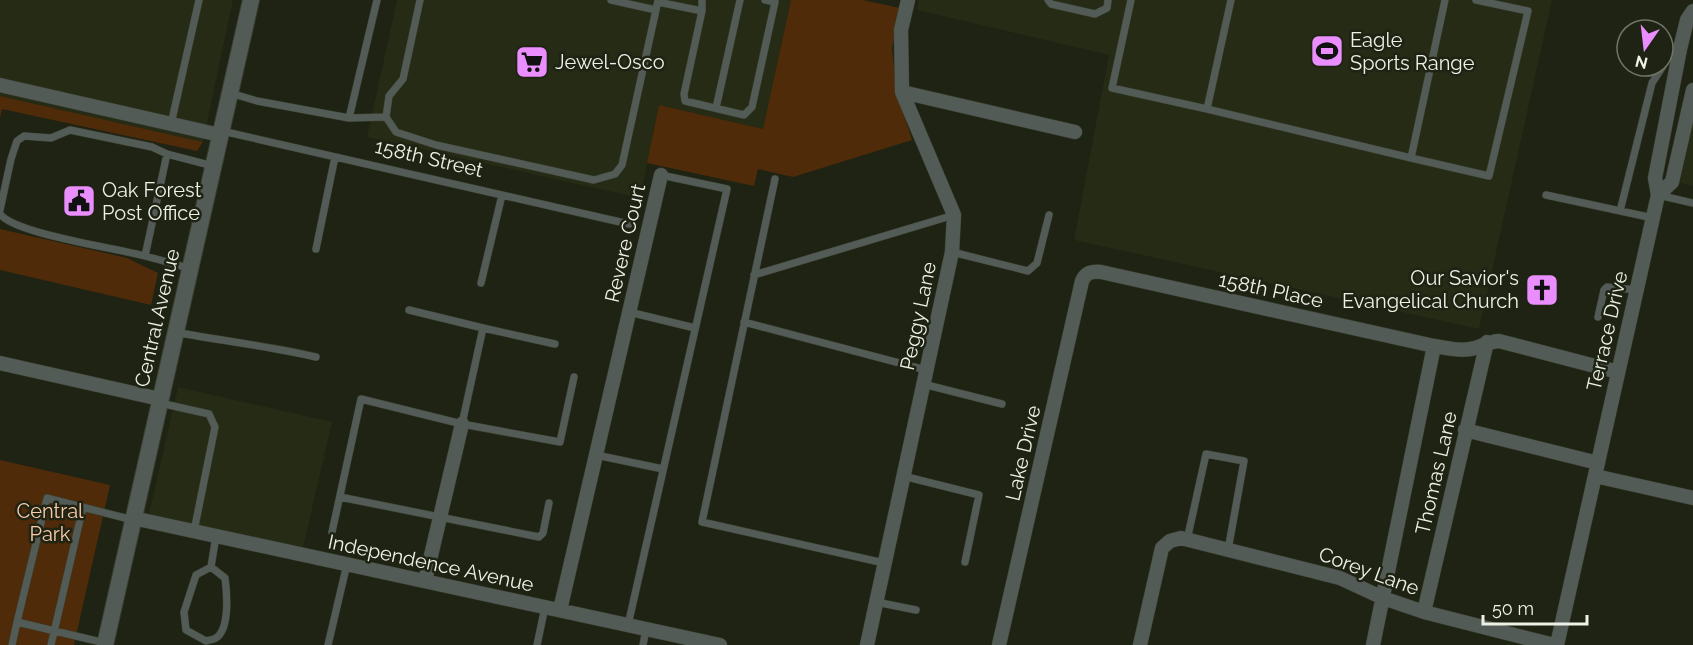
<svg xmlns="http://www.w3.org/2000/svg" width="1693" height="645" font-family="Raleway,sans-serif">
<rect width="100%" height="100%" fill="#1e2313"/>
<path fill="#252b15" d="M0,0h233l-30,142 -203,-46z
M397,0h394l-28,130 -104,-25 -19,93 -273,-61z
M919,0h633l-73,329 -405,-89 35,-185 -192,-45z
M1693,121v65l-13,-3z
M178,387l154,35 -29,126 -154,-34z"/>
<path fill="#4f2b09" d="M791,0h72l37,8 -8,40 4,41 16,51 -119,37 -35,-8 -4,17 -107,-23 12,-58 104,24z
M0,96l203,46 -6,9 -195,-42 -2,9z
M0,229l127,29 31,15 -7,32 -151,-35z
M0,460l110,25 -36,160h-74z"/>
<g fill="none" stroke-linecap="round" stroke-linejoin="round">
<defs>
<path id="service" d="M420,0l-17,79 -14,17 -3,21 10,15 40,13 158,35 21,-6 7,-9 34,-155
M611,0l45,10 2,-10
M702,0v11l-18,83 1,7 59,14 8,-8 23,-105 -10,-2
M1048,0l3,4 44,10 12,-6 1,-8
M1131,0l-19,88 95,21
M1231,0l-24,109 204,49 34,-158
M658,2l44,9
M1663,65l6,-9 9,-5
M230,93l27,8 92,17 28,-118
M716,108l24,-108
M349,118l37,-1
M171,124l28,-124
M222,131l407,93
M1411,158l78,18 39,-165 -52,-11
M775,179l-73,343 182,41
M1546,195l107,23
M1658,195l35,8
M0,210l11,-51 6,-18 7,-5 27,2 19,-8 82,17 15,7 46,12
M1620,211l32,-128 11,-17
M0,214c15,20 116,34 145,42 15,4 30,8 45,13
M316,249l19,-92
M952,252l76,19 9,-8 12,-48
M145,256l22,-102
M754,275l200,-60
M481,283l21,-88
M409,310l74,18
M629,312l66,16
M1598,317l6,-27 3,-3 30,3
M744,322l182,48
M175,332c47,9 94,14 141,25
M923,384l79,20
M160,403l49,11 6,13 -21,104
M462,424l21,-96 72,16
M596,455l67,14
M903,476l76,19 -14,67
M340,497l199,40 4,-4 6,-30
M332,532l29,-133 101,25 98,18 14,-65
M1187,540l19,-86 38,7 -16,89
M211,567l14,11c2,15 5,51 -9,60 -3,2 -7,2 -10,3l-20,-11 -2,-18 12,-37z
M211,567l5,-31
M876,602l40,8
M17,622l30,-124 86,22
M628,625l99,-436 -66,-14
M12,645l5,-23 88,21
M51,645l32,-138
M328,645l19,-81
M537,645l8,-38
M643,645l3,-16"/>
<path id="minor" d="M0,85l220,50
M902,92l173,40
M1658,195l14,-13 21,-92
M0,363l160,36
M1465,430l133,33
M1595,476l98,22
M133,518l587,127
M425,581l37,-157
M560,610l101,-435
M1424,612l63,-270
M867,645l85,-393 2,-37 -52,-123 -1,-62 7,-30
M999,645l83,-364c4,-9 10,-10 19,-9l333,74c14,2 28,6 41,2 9,-3 14,-6 24,-7l119,31
M1140,645l22,-97 8,-7 11,-3 159,40 43,20 41,14 130,33
M1373,645l61,-299
M1557,645l101,-450 -3,-17 25,-129 7,-29 6,-9"/>
<path id="tertiary" d="M105,645l146,-645"/>
</defs>
<use href="#service" stroke="#3b4031" stroke-width="8"/>
<use href="#minor" stroke="#3b4031" stroke-width="15"/>
<use href="#tertiary" stroke="#3b4031" stroke-width="18"/>
<use href="#service" stroke="#535b56" stroke-width="7"/>
<use href="#minor" stroke="#535b56" stroke-width="14"/>
<use href="#tertiary" stroke="#535b56" stroke-width="16"/>
</g>
<defs>
<symbol id="stadium-square" viewBox="-11 -11 22 22"><rect x="-9" y="-9" width="18" height="18" rx="4" fill="#ea8dfd" stroke="#1e2313"/><path d="M0-5a6.5 5 0 1 0 0 10a6.5 5 0 1 0 0-10ZM-3.5-1.8h7v3.6h-7Z" fill="#111"/></symbol>
<symbol id="supermarket-square" viewBox="-11 -11 22 22"><rect x="-9" y="-9" width="18" height="18" rx="4" fill="#ea8dfd" stroke="#1e2313"/><path d="M-6-5.5h2.5l.6 2H6L4.5 2H-2.5L-4.4-4H-6ZM-1.5 3.2a1.3 1.3 0 1 0 .1 0ZM3 3.2a1.3 1.3 0 1 0 .1 0Z" fill="#111"/></symbol>
<symbol id="civic-square" viewBox="-11 -11 22 22"><rect x="-9" y="-9" width="18" height="18" rx="4" fill="#ea8dfd" stroke="#1e2313"/><path d="M-.6-6.5H3V-4.5H.6V-3L4-1V1h2V6H-6V1h2V-1L-.6-3ZM-1.2 2.5V6h2.4V2.5Z" fill="#111"/></symbol>
<symbol id="church-square" viewBox="-11 -11 22 22"><rect x="-9" y="-9" width="18" height="18" rx="4" fill="#ea8dfd" stroke="#1e2313"/><path d="M-1.2-6h2.4v3.5h3.3v2.4h-3.3V6h-2.4V-.1h-3.3v-2.4h3.3Z" fill="#111"/></symbol>
</defs>
<g fill-rule="evenodd">
<use href="#stadium-square" x="1308" y="32" width="38" height="38"/>
<use href="#supermarket-square" x="513" y="43" width="38" height="38"/>
<use href="#civic-square" x="60" y="182" width="38" height="38"/>
<use href="#church-square" x="1523" y="271" width="38" height="38"/>
</g>
<g text-anchor="middle" dominant-baseline="central" stroke-width="5" stroke-linejoin="round" paint-order="stroke">
<g font-size="20" fill="#edf1e6" stroke="#1e2313" text-anchor="start">
<text x="1350" y="40">Eagle<tspan x="1350" dy="23">Sports Range</tspan></text>
<text x="555" y="62">Jewel-Osco</text>
<text x="102" y="190">Oak Forest<tspan x="102" dy="23">Post Office</tspan></text>
<text x="1519" y="278" text-anchor="end">Our Savior's<tspan x="1519" dy="23">Evangelical Church</tspan></text>
</g>
<g font-size="20" fill="#edf1e6" stroke="#1e2313">
<text transform="translate(429 158) rotate(13)">158th Street</text>
<text transform="translate(625 243) rotate(-77)">Revere Court</text>
<text transform="translate(1271 290) rotate(12)">158th Place</text>
<text transform="translate(918 316) rotate(-78)">Peggy Lane</text>
<text transform="translate(157 318) rotate(-77)">Central Avenue</text>
<text transform="translate(1607 331) rotate(-77)">Terrace Drive</text>
<text transform="translate(1023 453) rotate(-77)">Lake Drive</text>
<text transform="translate(1436 473) rotate(-77)">Thomas Lane</text>
<text transform="translate(431 563) rotate(12)">Independence Avenue</text>
<text transform="translate(1369 571) rotate(20)">Corey Lane</text>
</g>
<g font-size="20" fill="#fbcba7" stroke="#1e2313">
<text x="50" y="511">Central<tspan x="50" dy="23">Park</tspan></text>
</g>
</g>
<g transform="translate(1645 48) rotate(194)"><circle r="28" fill="#1e2313" stroke="#717567" stroke-width="1.5"/>
<path d="M0-4.5L10 22L0 15L-10 22Z" fill="#ea8dfd"/>
<text y="-9" font-size="16" font-weight="bold" text-anchor="middle" fill="#edf1e6">N</text>
</g>
<path d="M1483 615v9h104v-9" fill="none" stroke="#edf1e6" stroke-width="3"/>
<text x="1492" y="615" font-size="18" fill="#edf1e6" stroke="#1e2313" stroke-width="4.5" paint-order="stroke">50 m</text>
</svg>
